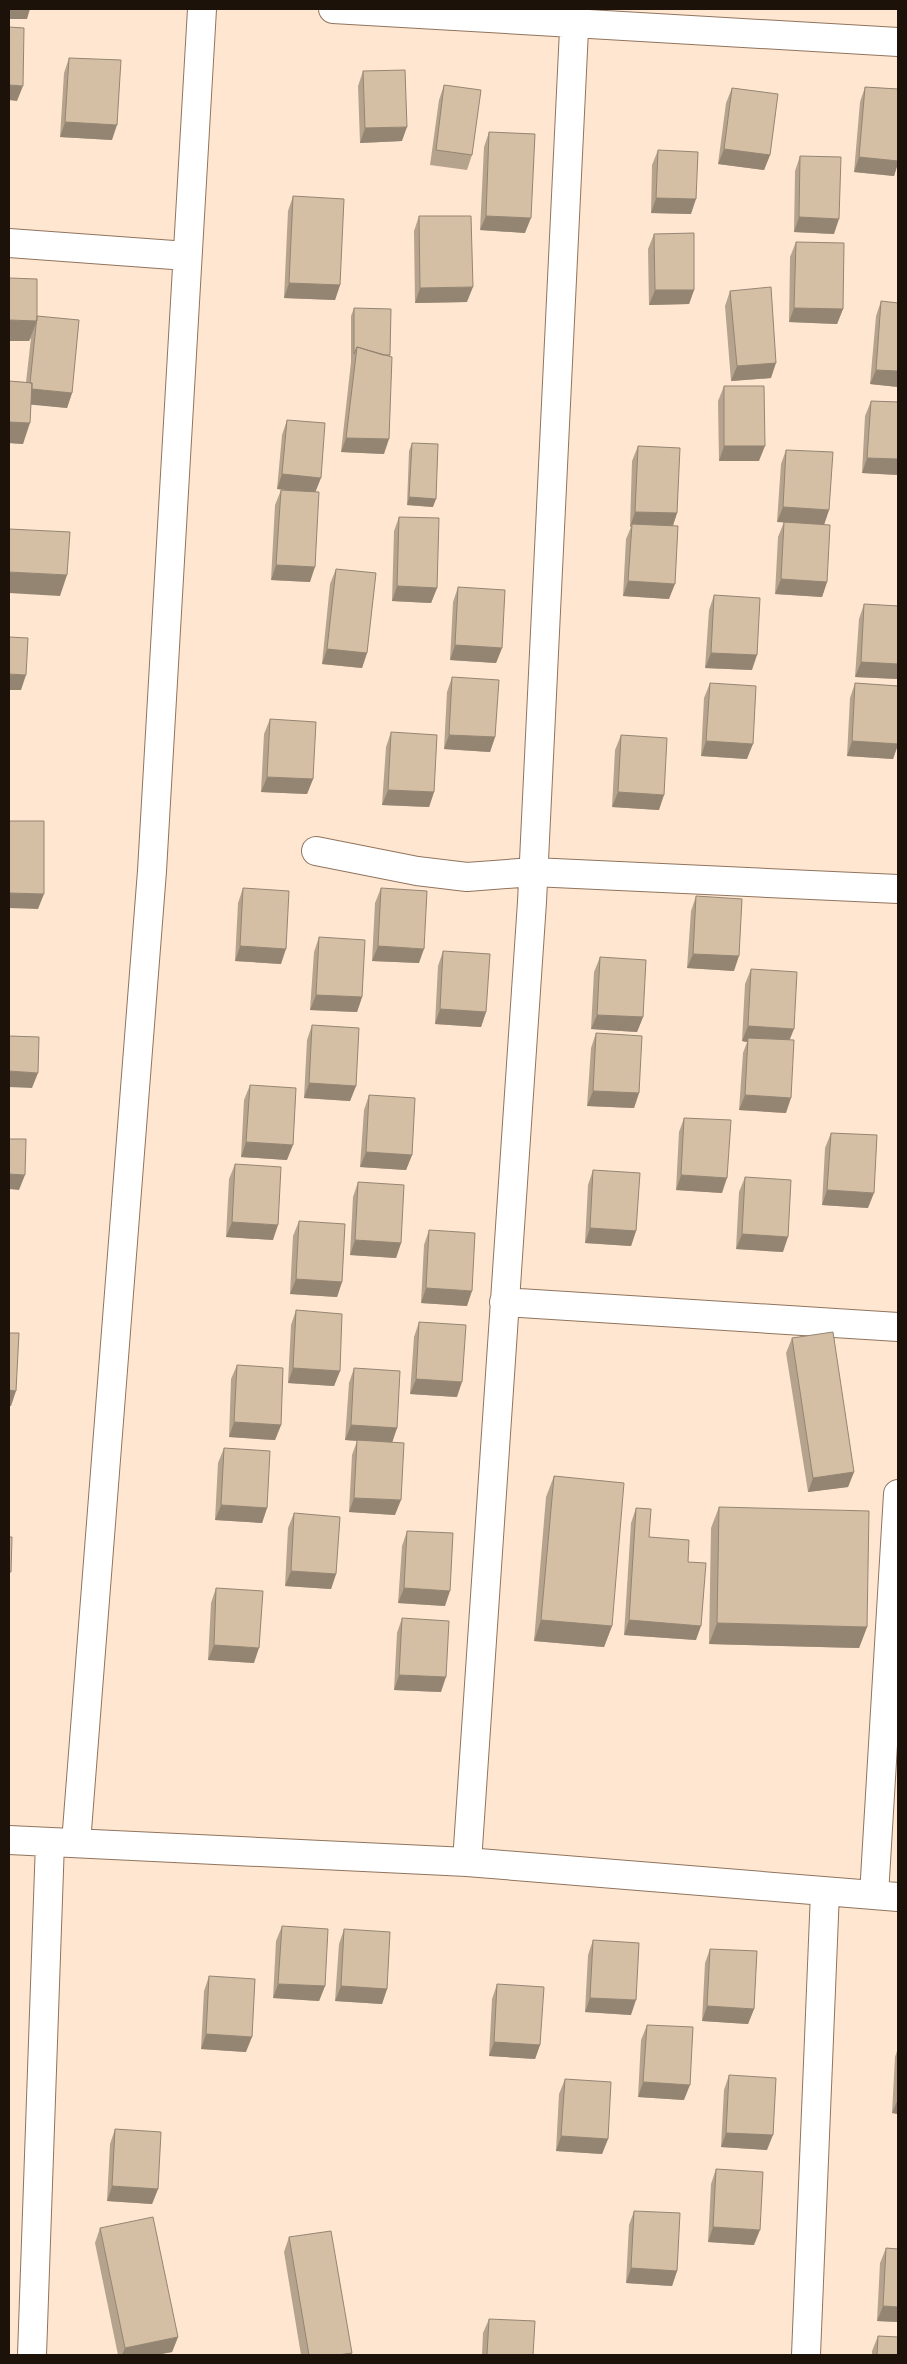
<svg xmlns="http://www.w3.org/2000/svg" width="907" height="2364" font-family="'PT Sans',sans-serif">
<rect width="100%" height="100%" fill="#ffe6d1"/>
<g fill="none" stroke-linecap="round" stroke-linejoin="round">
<defs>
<path id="minor" d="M333,9l565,33
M9,243l178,13
M316,851l101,20 50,6 66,-5 365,17
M504,1302l394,25
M9,1840l458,22 431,35
M76,1843l76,-972 50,-862
M467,1862l65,-960 43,-893
M874,1895l24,-401
M32,2355l18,-513
M806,2355l19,-463"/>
</defs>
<use href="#minor" stroke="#90745d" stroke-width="30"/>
<use href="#minor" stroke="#fff" stroke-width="28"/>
</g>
<path fill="#b6a38d" d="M69,58l43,82 -52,-3 4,-64z
M363,71l39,70 -42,2 -2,-57z
M444,85l28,70 -5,15 -37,-5 9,-65z
M865,87l33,2v74l-4,13 -40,-4 6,-70z
M732,88l38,67 -6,15 -46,-6 8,-61z
M489,132l36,101 -45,-3 4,-83z
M658,150l33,64 -40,-1 1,-48z
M800,156l34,78 -40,-2 1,-61z
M293,196l47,89 -5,15 -51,-2 4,-87z
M419,216l48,86 -52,1 -1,-72z
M654,234l40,56 -5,14 -40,1 -1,-56z
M796,242l47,67 -6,15 -48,-2 1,-65z
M9,278l28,38 35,77 -5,15 -36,-4 -8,40 -14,-1v-62l17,1 5,-44 -2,3h-20z
M730,291l41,87 -40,3 -6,-75z
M881,301l17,86 -28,-3 6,-68z
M354,308l36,47 -6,99 -43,-2 10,-90v-46z
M724,386l35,75h-40l-1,-60z
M871,401l27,1v73l-36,-2 3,-57z
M287,420l29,72 -6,90 -39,-2 4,-75 6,-15 14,1 -18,-2 5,-54z
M412,443l21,64 -26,-2 2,-54z
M638,446l39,67 -4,13 -4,73 -46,-3 3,-57 5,-12h-1l2,-66z
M786,450l43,60 -5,14 3,58 -5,15 -47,-3 3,-57 6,-15h-7l4,-58z
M399,517l38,71 -6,15 -39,-2 2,-70z
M336,569l31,84 -5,15 -40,-4 8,-80z
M458,587l44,61 -6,15 -46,-3 3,-58z
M714,595l38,75 -47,-2 4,-58z
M864,604l34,2v73l-43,-2 4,-58z
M452,677l43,60 -5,15 -46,-3 3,-57z
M710,683l37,76 -46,-3 3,-58z
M855,683l43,3v59l-5,14 -46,-3 3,-58z
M270,719l43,60 -6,15 -46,-2 3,-58z
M391,732l43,60 -5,15 -47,-2 4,-58z
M621,735l38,75 -47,-3 3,-57z
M243,888l38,76 -46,-3 3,-58z
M381,888l38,75 -47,-2 3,-58z
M696,896l38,75 -47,-3 4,-57z
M319,937l43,60 -5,15 -47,-2 4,-58z
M443,951l43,61 -5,15 -46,-3 3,-58z
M600,957l43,60 -6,15 -46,-3 3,-57z
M751,969l39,71 -4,73 -47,-3 4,-57 4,-11 -5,-1 3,-57z
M312,1025l44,61 -6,15 -46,-3 3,-58z
M596,1033l43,60 -5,15 -47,-2 4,-58z
M250,1085l37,75 -46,-3 3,-57z
M369,1095l43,60 -6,15 -46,-3 4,-57z
M684,1118l38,75 -46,-3 3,-58z
M831,1133l37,75 -46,-3 3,-57z
M235,1164l38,76 -47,-3 3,-58z
M593,1170l43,61 -5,15 -46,-3 3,-58z
M745,1177l38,75 -47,-3 3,-57z
M358,1182l43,61 -5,15 -46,-3 3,-58z
M299,1221l43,61 -5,15 -47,-3 3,-58z
M429,1230l38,76 -46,-3 3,-58z
M296,1310l44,61 -6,15 -46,-3 3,-58z
M419,1322l38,75 -47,-3 4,-57z
M792,1338l62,134 -6,15 -40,5 -22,-139z
M237,1365l44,60 -6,15 -46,-3 2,-58z
M354,1368l43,60 -5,14 3,73 -46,-3 3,-57 5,-14 -12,-1 4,-57z
M224,1448l43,60 -5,15 -47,-3 3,-57z
M554,1476l58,150 -8,21 -70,-6 12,-144z
M719,1507l148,120 -8,21 -150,-4 2,-116z
M636,1508l13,29 39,25 8,78 -72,-5 7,-112z
M294,1513l42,61 -5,15 -46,-3 3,-58z
M407,1531l38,75 -47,-3 4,-57z
M216,1588l38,75 -46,-3 3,-57z
M402,1618l39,74 -47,-2 3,-57z
M282,1926l43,60 -6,15 -46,-3 3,-57z
M344,1929l43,60 -5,15 -47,-3 4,-57z
M593,1940l38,75 -46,-3 3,-57z
M710,1949l44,60 -6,15 -46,-3 3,-58z
M209,1976l37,76 -45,-3 3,-58z
M497,1984l43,61 -5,14 -46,-3 3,-57z
M647,2025l37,75 -46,-3 3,-57z
M898,2048v66l-6,-1 3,-56z
M729,2075l38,75 -46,-3 3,-57z
M565,2079l43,60 -6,15 -46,-3 3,-57z
M115,2129l43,60 -6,15 -45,-3 3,-57z
M716,2169l38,76 -46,-3 3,-58z
M634,2211l43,60 -5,15 -46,-3 3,-58z
M100,2228l78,109 -6,15 -16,3h-38l-23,-112z
M289,2237l63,116 -1,2h-50l-17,-103z
M886,2248l12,74 -21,-1 3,-58z
M489,2319l44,36h-51l1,-22z
M878,2336l20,19h-26v-4z"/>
<path fill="#948573" d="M9,9h21l-3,10h-18z
M9,85l14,1 -6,15 -8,-1z
M65,122l52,3 -5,15 -52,-3z
M407,127l-5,14 -42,2 5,-15z
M724,149l46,6 -6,15 -46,-6z
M859,157l39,4v2l-4,13 -40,-4z
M656,198l40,1 -5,15 -40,-1z
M486,216l45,2 -6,15 -45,-3z
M799,217l40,2 -5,15 -40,-2z
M289,283l51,2 -5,15 -51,-2z
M473,287l-6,15 -52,1 5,-15z
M655,290h39l-5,14 -40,1z
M794,308l49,1 -6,15 -48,-2z
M9,320l28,1 -8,20h-20z
M776,363l-5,15 -40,3 6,-15z
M876,370l22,1v16l-28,-3z
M30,389l42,4 -5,15 -43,-4z
M9,422l21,1 -7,21 -14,-1z
M346,438l43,1 -5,15 -43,-2z
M724,446h41l-6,15h-40z
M867,458l31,1v16l-36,-2z
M282,474l39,4 -6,15 -38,-4z
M409,497l27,2 -3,8 -26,-2z
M783,507l46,3 -5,15 -47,-3z
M635,512l42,1 -5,15 -40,-4 -2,3z
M276,565l39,2 -5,15 -39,-2z
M9,572l58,3 -7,21 -51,-3z
M781,579l46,3 -5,15 -47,-3z
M628,581l47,3 -6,15 -46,-3z
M397,586l40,2 -6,15 -39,-2z
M455,645l47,3 -6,15 -46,-3z
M327,649l40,4 -5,15 -40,-4z
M711,653l46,2 -5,15 -47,-2z
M861,662l37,2v15l-43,-2z
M9,674l17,1 -5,15h-12z
M449,735l46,2 -5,15 -46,-3z
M706,741l47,3 -6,15 -46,-3z
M852,741l46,3 -5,15 -46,-3z
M267,777l46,2 -6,15 -46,-2z
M388,790l46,2 -5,15 -47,-2z
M618,792l46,3 -5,15 -47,-3z
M9,893l35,1 -6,15 -29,-1z
M240,946l46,3 -5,15 -46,-3z
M378,946l46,3 -5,14 -47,-2z
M693,954l46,2 -5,15 -47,-3z
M316,995l46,2 -5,15 -47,-2z
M440,1009l46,3 -5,15 -46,-3z
M597,1015l46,2 -6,15 -46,-3z
M748,1026l46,3 -6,15 -40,-6 -1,4 -5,-1z
M9,1071l29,2 -6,15 -23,-1z
M309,1083l47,3 -6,15 -46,-3z
M593,1091l46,2 -5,15 -47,-2z
M745,1095l46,3 -5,15 -47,-3z
M246,1142l47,3 -6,15 -46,-3z
M366,1152l46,3 -6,15 -46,-3z
M9,1174l16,1 -6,15 -10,-1z
M681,1175l46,3 -5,15 -46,-3z
M827,1190l47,3 -6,15 -46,-3z
M232,1222l46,3 -5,15 -47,-3z
M590,1228l46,3 -5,15 -46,-3z
M742,1234l46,3 -5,15 -47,-3z
M355,1240l46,3 -5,15 -46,-3z
M296,1279l46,3 -5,15 -47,-3z
M426,1288l46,3 -5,15 -46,-3z
M293,1368l47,3 -6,15 -46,-3z
M416,1379l46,3 -5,15 -47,-3z
M9,1390l7,1 -5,15h-2z
M234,1422l47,3 -6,15 -46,-3z
M351,1425l46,3 -5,15 -47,-3z
M854,1472l-6,15 -40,5 5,-14z
M354,1498l47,2 -6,15 -46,-3z
M221,1505l46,3 -5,15 -47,-3z
M291,1571l45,3 -5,15 -46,-3z
M404,1588l46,3 -5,15 -47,-3z
M541,1620l71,6 -8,21 -70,-6z
M629,1620l72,6 -5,14 -72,-5z
M717,1623l150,4 -8,21 -150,-4z
M214,1645l45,3 -5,15 -46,-3z
M399,1675l47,2 -5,15 -47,-2z
M278,1984l47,2 -6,15 -46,-3z
M341,1986l46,3 -5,15 -47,-3z
M590,1998l46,2 -5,15 -46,-3z
M707,2006l47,3 -6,15 -46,-3z
M206,2034l46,3 -6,15 -45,-3z
M494,2042l46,3 -5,14 -46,-3z
M643,2082l47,3 -6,15 -46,-3z
M898,2099v15l-6,-1z
M726,2133l47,2 -6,15 -46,-3z
M561,2136l47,3 -6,15 -46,-3z
M112,2186l46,3 -6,15 -45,-3z
M713,2227l47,3 -6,15 -46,-3z
M631,2268l46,3 -5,15 -46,-3z
M883,2306l15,1v15l-21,-1z
M178,2337l-6,15 -16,3h-34l3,-7z
M352,2353l-1,2h-13z"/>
<path fill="#d4bea4" stroke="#948573" d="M9,27l15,1 -1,58 -14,-1z
M69,58l52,2 -4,65 -52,-3z
M405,70l2,57 -42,1 -2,-57z
M444,85l37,5 -9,65 -36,-5z
M865,87l33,2v72l-39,-4z
M732,88l46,6 -8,61 -46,-6z
M489,132l46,2 -4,84 -45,-2z
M658,150l40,2 -2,47 -40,-1z
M800,156l41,1 -2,62 -40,-2z
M293,196l51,3 -4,86 -51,-2z
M419,216h52l2,71 -53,1z
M694,233v57h-39l-1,-56z
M796,242l48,1 -1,66 -49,-1z
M9,278l28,1v42l-28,-1z
M771,287l5,76 -39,3 -7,-75z
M881,301l17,2v68l-22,-1z
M354,308l37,1 -1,46h-7l-26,-8 -3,7z
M37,316l42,4 -7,73 -40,-4v-6h-2z
M357,347l35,10 -3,82 -43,-1z
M9,381l23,2 -2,40 -21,-1z
M724,386h40l1,60h-41z
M871,401l27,1v57l-31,-1z
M287,420l38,3 -4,55 -39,-4z
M412,443l26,1 -2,55 -27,-2z
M638,446l42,2 -3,65 -42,-1z
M786,450l47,2 -4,58 -46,-3z
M281,490l38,2 -4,75 -39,-2z
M399,517l40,1 -2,70 -40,-2z
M784,522l46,3 -3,57 -46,-3z
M632,524l46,2 -3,58 -47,-3z
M9,529l61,3 -3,43 -58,-3z
M336,569l40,4 -9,80 -40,-4z
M458,587l47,3 -3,58 -47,-3z
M714,595l46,3 -3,57 -46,-2z
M864,604l34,2v58l-37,-2z
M9,637l19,1 -2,37 -17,-1z
M452,677l47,3 -4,57 -46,-2z
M710,683l46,3 -3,58 -47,-3z
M855,683l43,3v58l-46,-3z
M270,719l46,3 -3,57 -46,-2z
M391,732l46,3 -3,57 -46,-2z
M621,735l46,3 -3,57 -46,-3z
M9,821h35v73l-35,-1z
M243,888l46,3 -3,58 -46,-3z
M381,888l46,3 -3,58 -46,-3z
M696,896l46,3 -3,57 -46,-2z
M319,937l46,3 -3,57 -46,-2z
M443,951l47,3 -4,58 -46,-3z
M600,957l46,3 -3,57 -46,-2z
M751,969l46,3 -3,57 -46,-3z
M312,1025l47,3 -3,58 -47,-3z
M596,1033l46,3 -3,57 -46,-2z
M9,1036l30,1 -1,36 -29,-2z
M748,1038l46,2 -3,58 -46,-3z
M250,1085l46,3 -3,57 -47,-3z
M369,1095l46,3 -3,57 -46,-3z
M684,1118l47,2 -4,58 -46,-3z
M831,1133l46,2 -3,58 -47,-3z
M9,1139h17l-1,36 -16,-1z
M235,1164l46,3 -3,58 -46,-3z
M593,1170l47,3 -4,58 -46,-3z
M745,1177l46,3 -3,57 -46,-3z
M358,1182l46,3 -3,58 -46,-3z
M299,1221l46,3 -3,58 -46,-3z
M429,1230l46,3 -3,58 -46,-3z
M296,1310l46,4 -2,57 -47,-3z
M419,1322l47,3 -4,57 -46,-3z
M833,1332l21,140 -41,6 -21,-140z
M9,1333h10l-3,58 -7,-1z
M237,1365l46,3 -2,57 -47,-3z
M354,1368l46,3 -3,57 -46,-3z
M357,1440l47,3 -3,57 -47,-2z
M224,1448l46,3 -3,57 -46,-3z
M554,1476l70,7 -12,143 -71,-6z
M719,1507l150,4 -2,116 -150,-4z
M636,1508l15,1 -2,28 40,3 -1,22 18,1 -5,63 -72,-6z
M294,1513l46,4 -4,57 -45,-3z
M407,1531l46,2 -3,58 -46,-3z
M9,1537h3l-1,35h-2z
M216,1588l47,3 -4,57 -45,-3z
M402,1618l47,3 -3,56 -47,-2z
M282,1926l46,3 -3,57 -47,-2z
M344,1929l46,3 -3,57 -46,-3z
M593,1940l46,3 -3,57 -46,-2z
M710,1949l47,2 -3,58 -47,-3z
M209,1976l46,3 -3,58 -46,-3z
M497,1984l47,3 -4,58 -46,-3z
M647,2025l46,2 -3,58 -47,-3z
M729,2075l47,3 -3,57 -47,-2z
M565,2079l46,3 -3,57 -47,-3z
M115,2129l46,3 -3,57 -46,-3z
M716,2169l47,3 -3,58 -47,-3z
M634,2211l46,2 -3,58 -46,-3z
M153,2217l25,120 -53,11 -25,-120z
M331,2231l21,122 -14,2h-29l-20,-118z
M886,2248l12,1v58l-15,-1z
M489,2319l46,2 -2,34h-46z
M878,2336l20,1v18h-21z"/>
<rect width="907" height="2364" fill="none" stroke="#1d1209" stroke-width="20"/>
</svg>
